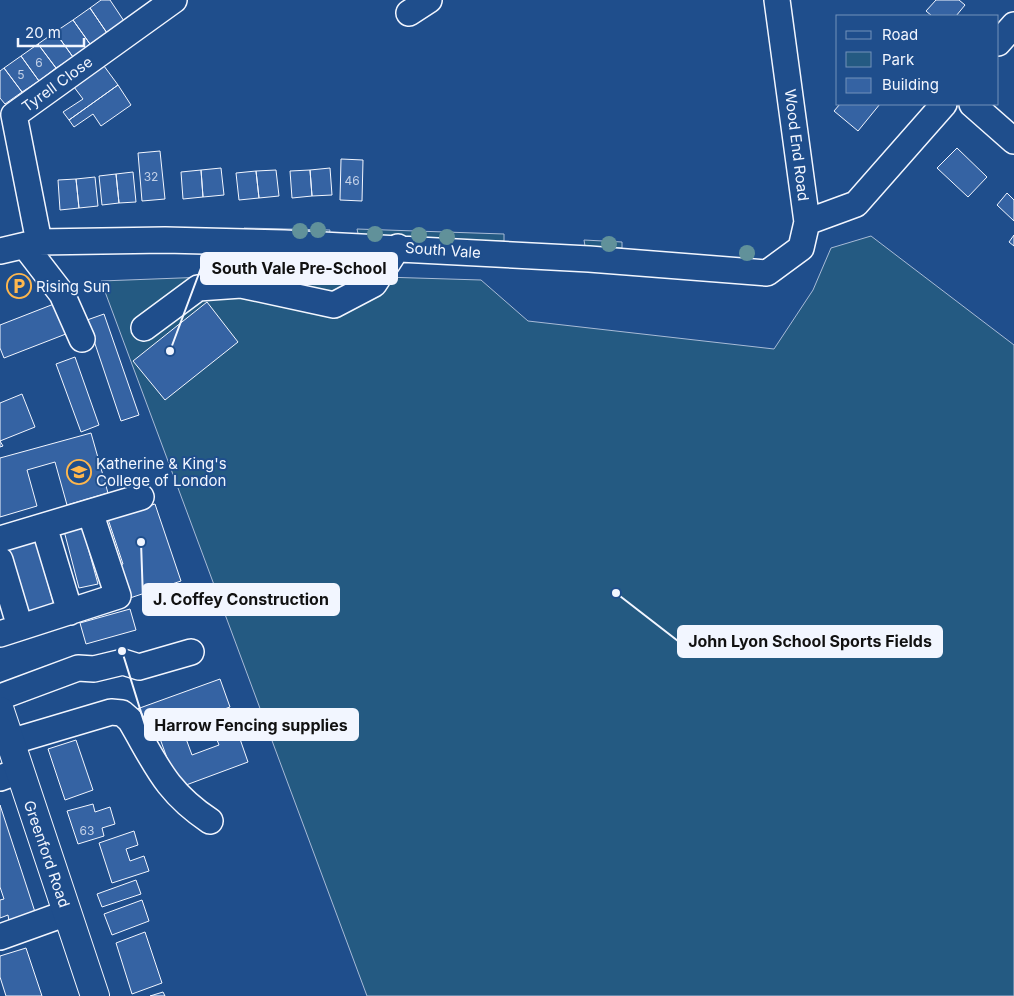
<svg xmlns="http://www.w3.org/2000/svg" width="1014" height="996" font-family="Inter,sans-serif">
<rect width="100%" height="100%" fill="#1f4e8c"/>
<path fill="#245a82" stroke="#a8bbd7" d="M244,228l86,2 -1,5 -83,-1z
M357,229l147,5v7l-145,-3z
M871,236l143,109v651h-647l-266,-715 184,-7 196,6 47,41 246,28 39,-59 18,-42z
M584,240l38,2v6l-37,-2z"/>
<path fill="#3563a3" stroke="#f2f6ff" d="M101,0h9l14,21 -17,12 -17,-25z
M936,0h23l6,5 -9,11h-24l-6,-5z
M90,8l17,25 -17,11 -17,-24z
M73,20l17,24 -17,13 -18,-25z
M55,32l18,25 -17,11 -18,-24z
M38,44l18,24 -17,13 -18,-25z
M21,56l18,25 -17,11 -18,-24z
M104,66l14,19 -49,35 -6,-8 20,-13 -9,-12z
M4,68l18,24 -17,12 -5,-6v-27z
M118,85l13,20 -30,21 -8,-12 -19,13 -5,-7z
M840,104h40l-22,27 -24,-20z
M957,148l30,29 -19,20 -31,-29z
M160,151l5,48 -23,2 -4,-48z
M341,159l22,1 -1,41 -22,-1z
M221,168l3,27 -21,2 -2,-27z
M330,168l2,27 -20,1 -2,-26z
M201,170l2,27 -20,2 -2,-27z
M276,170l3,26 -20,2 -3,-27z
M310,170l2,26 -20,2 -2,-27z
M256,171l3,27 -20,2 -3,-27z
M133,172l3,30 -17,1 -3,-29z
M116,174l3,29 -17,2 -3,-29z
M95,177l3,29 -19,2 -3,-29z
M76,179l3,29 -19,2 -2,-30z
M1007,193l7,7v21l-17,-16z
M1014,235v11l-5,-4z
M59,302l12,30 -67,26 -4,-10v-23z
M207,302l31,40 -73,58 -32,-39z
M104,314l35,101 -18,6 -34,-101z
M75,357l24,68 -18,7 -25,-68z
M22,394l13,33 -35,14 3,5 -3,1v-44z
M91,433l17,60 -41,12 -12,-43 -28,8 10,36 -37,11v-59z
M155,504l26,77 -57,19 -10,-32 9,-4 -15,-45z
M81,522l17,62 -19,4 -16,-61z
M34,536l22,76 -32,10 -22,-76z
M130,609l6,21 -50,14 -6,-21z
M220,679l10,28 -49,18 11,30 27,-10 -8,-21 21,-8 16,46 -70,26 -19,-52 -11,4 -11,-31z
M76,740l17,50 -28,10 -17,-51z
M93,804l2,8 15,-5 5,17 -13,4 2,8 -26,8 -11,-33z
M0,805l35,107 -26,9 -1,-6 -8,3v-18l4,-1 -4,-12z
M134,831l4,14 -12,4 4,12 14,-5 5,15 -37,12 -13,-40z
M136,880l5,14 -39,13 -5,-13z
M142,900l7,21 -37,14 -8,-21z
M145,932l17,51 -30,11 -16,-51z
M26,948l16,48h-36l-6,-19v-21z
M163,992l2,4h-15z"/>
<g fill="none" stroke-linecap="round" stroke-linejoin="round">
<defs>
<path id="minor" d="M409,13l20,-13
M998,43l16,-18
M972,104l42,37
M807,222l49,-18 88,-100
M39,242l-25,-127 160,-115
M25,246l37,48 20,45
M0,251l39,-9 126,-2 119,3 305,16 178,14 34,-25 6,-26 -30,-222
M144,328l54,-40 43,-3 93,20 40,-21 24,-37
M44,526l26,86
M0,539l141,-42
M0,560l20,67
M0,634l118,-38 -28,-84
M0,697l78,-29 16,1 29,-7 16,5 52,-15
M10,742l101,-30 11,1 8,7c26,44 35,71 80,101
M0,778l19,-7
M0,937l67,-24"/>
<path id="major" d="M0,711l95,285"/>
</defs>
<use href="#minor" stroke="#f2f6ff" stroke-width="28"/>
<use href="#major" stroke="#f2f6ff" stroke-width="30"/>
<use href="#minor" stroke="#1f4e8c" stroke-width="25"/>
<use href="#major" stroke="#1f4e8c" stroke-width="28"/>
</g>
<g fill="#61919a">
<circle cx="318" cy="230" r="8"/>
<circle cx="300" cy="231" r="8"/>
<circle cx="375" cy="234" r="8"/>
<circle cx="419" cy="235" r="8"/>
<circle cx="447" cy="237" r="8"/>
<circle cx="609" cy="244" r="8"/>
<circle cx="747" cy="253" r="8"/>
</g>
<defs>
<symbol id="parking-ring" viewBox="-11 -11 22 22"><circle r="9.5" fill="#1f4e8c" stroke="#ffb74d" stroke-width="1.5"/><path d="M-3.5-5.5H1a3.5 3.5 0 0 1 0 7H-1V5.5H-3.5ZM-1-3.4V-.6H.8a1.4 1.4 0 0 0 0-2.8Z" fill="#ffb74d"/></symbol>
<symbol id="university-ring" viewBox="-11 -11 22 22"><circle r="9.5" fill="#1f4e8c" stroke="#ffb74d" stroke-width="1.5"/><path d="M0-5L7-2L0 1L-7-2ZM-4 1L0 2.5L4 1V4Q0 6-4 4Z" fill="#ffb74d"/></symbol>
</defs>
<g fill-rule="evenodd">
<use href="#parking-ring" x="5" y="272" width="28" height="28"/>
<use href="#university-ring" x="65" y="458" width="28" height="28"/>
</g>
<g text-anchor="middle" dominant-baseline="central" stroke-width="4" stroke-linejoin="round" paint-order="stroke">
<g font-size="12" fill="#c3d1e8">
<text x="39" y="62">6</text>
<text x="21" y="74">5</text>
<text x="151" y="176">32</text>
<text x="352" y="180">46</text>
<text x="87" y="830">63</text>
</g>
<g font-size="15" fill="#f2f6ff" stroke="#1f4e8c">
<text transform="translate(57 84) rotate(-36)">Tyrell Close</text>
<text transform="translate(797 145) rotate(83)">Wood End Road</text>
<text transform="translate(443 250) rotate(4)">South Vale</text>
<text transform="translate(47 854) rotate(71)">Greenford Road</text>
</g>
<g font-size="15" fill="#f2f6ff" stroke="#1f4e8c" text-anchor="start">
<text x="36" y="286">Rising Sun</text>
<text x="96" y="463">Katherine &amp; King's<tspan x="96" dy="17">College of London</tspan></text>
</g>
</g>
<path fill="none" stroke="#f2f6ff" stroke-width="2" d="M170 351L201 268M141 542L143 599M616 593L678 641M122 651L145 725"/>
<g fill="#f2f6ff" stroke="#1f4e8c" stroke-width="2">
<circle cx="170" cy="351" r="5"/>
<circle cx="141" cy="542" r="5"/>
<circle cx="616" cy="593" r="5"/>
<circle cx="122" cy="651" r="5"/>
</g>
<g fill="#f2f6ff" stroke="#f2f6ff" stroke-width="2">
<rect x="201" y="253" width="196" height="31" rx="5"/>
<rect x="143" y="584" width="196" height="31" rx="5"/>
<rect x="678" y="626" width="264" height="31" rx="5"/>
<rect x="145" y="709" width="213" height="31" rx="5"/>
</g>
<g font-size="16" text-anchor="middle" font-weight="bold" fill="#111">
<text x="299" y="274">South Vale Pre-School</text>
<text x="241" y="605">J. Coffey Construction</text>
<text x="810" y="647">John Lyon School Sports Fields</text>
<text x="251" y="731">Harrow Fencing supplies</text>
</g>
<rect x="836" y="15" width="162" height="90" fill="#1f4e8c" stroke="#7391ba"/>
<rect x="846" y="31" width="25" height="8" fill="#1f4e8c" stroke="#7391ba"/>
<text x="882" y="40" font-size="15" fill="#f2f6ff">Road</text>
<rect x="846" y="52" width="25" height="15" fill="#245a82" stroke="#7391ba"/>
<text x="882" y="65" font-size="15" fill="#f2f6ff">Park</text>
<rect x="846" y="78" width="25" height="15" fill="#3563a3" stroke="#7391ba"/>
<text x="882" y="90" font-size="15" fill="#f2f6ff">Building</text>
<path d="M18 38v8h66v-8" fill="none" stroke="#f2f6ff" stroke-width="2.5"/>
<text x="25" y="38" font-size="15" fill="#f2f6ff" stroke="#1f4e8c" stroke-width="4" paint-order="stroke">20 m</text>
</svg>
